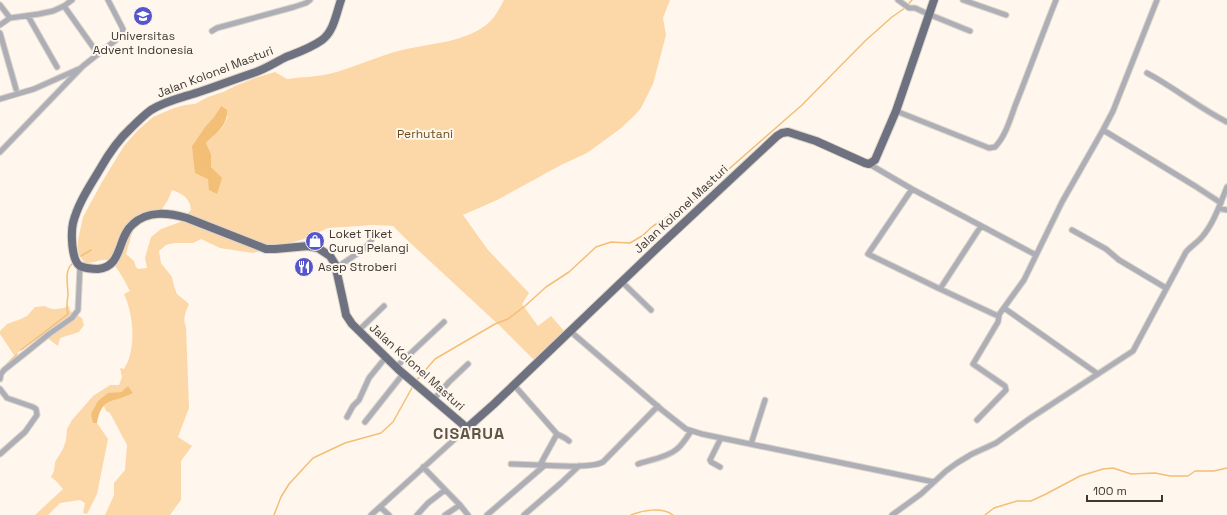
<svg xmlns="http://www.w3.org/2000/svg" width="1227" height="515" font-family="'Space Grotesk',sans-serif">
<rect width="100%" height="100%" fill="#fff7ed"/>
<path fill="#fcd7a8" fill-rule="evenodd" d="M504,0h166l-7,18 3,17 -13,49 -12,24 -6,7 -15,14 -33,24 -26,12 -64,35 -34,15 25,35 41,43 -7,11 16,22 13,-10 14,16 -31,28 -33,-33 -95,-88 -13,-13 -19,-1 -46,3 -24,11 -51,14 -33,-5 -19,-9 -8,4h-19l-8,2 -7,6 2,12 11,14 2,9 3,8 12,10c-3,7 -7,15 -3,22l3,82 -11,29 14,9 -11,15v39l-11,15h-65l9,-20v-12l11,-13 2,-25 -17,-32 -4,-2 -2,-5c7,-7 19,-8 29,-13l-5,-7 -7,6 -13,2 -15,29h4l11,16 -11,55 -10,20 -4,-1 2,-10 -5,-3 -20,3 -12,12h-13l28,-26 -7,-8 -5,-4 3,-6 1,-9 8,-13 3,-9 1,-11 5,-9 21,-24 17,-11h9l3,-8 -2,-9 4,1c2,-4 5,-9 6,-14 5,-19 2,-44 -6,-61l6,-3c-4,-7 -14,-29 -23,-31 -6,-1 -15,4 -22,3l-6,-8 -1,-5v-10l5,-23 19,-35 22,-36 14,-16 15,-13 21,-9 11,-3 10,-1 13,-7 15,-5 12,-6 20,-8 20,-6 12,7c14,-2 28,-2 42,-5 25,-6 48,-18 73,-24 29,-7 60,-7 84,-25 9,-7 13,-16 18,-25zM220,107l8,10 -6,11 -16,15 5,11v13l-19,-21 13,-19 9,-10zM172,190c11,4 18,8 19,20l-3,3 -5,8 -22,8 -10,8 -6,21 2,10 -9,1 -2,-2 -2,-6 -8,-7 7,-24 22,-18 7,-3 6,-9z
M45,306c7,5 16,3 24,0l1,5 12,7 2,7 -5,7 -19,6 -2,8 -15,-11 -29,20 -14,-21v-3l7,-7 14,-5 6,-3 8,-9z"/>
<path fill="#f3be76" d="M221,106l6,4c1,16 -11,23 -21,33l5,11v13l11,11 -5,16 -8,-4 -1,-11 -13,-6 -3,-27 13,-19 9,-10z
M128,386l5,7c-19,10 -32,4 -36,30h-4l-2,-9 7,-13 10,-8 13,-1z"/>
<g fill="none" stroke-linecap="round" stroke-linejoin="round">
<path stroke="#f3be76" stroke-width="1.5" d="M81,256l10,-6
M21,350l47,-36c-2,-7 -1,-12 0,-19 0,-10 -4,-24 4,-31
M5,366l12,-12
M416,381l19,-22 60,-35 13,-5 17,-13 21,-19 23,-15 27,-25 15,-5 19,1 12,-7 11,-10 36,-22 113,-99 63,-64 27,-24 13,-9 7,-8
M274,515l7,-18 8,-13 24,-26 32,-15 36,-10 12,-11 20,-36
M631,515c12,-5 31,-8 42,0
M985,515l9,-7 23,-7h14l15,-7 34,-18 23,-7 10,-1 18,6 24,-1 15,3h18l7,-5h19l13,-3"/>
<defs>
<path id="street" d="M898,0l11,8h6l13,6 42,17
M963,0l43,15
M0,5l10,13
M64,6l34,48
M28,16l29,51
M0,25l10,-7 29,-4 14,-3 11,-5 8,-6
M212,31l5,-3 77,-21 12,-4 4,-3
M0,33l16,56
M1147,73c28,15 52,35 80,49
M0,99l34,-10 47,-21
M896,111l93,37 6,-1c10,-10 15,-27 20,-41 14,-35 27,-71 41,-106
M1103,130l92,56 26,17
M0,152l83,-86 38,-30 2,-7 -15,-29
M869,164l43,25 124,66
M912,189l-44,65 72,35
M1219,208l8,2
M981,226l-41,63 58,27 26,-36 38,-78 41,-72 10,-19 44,-111
M1072,230l34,19 13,11 47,28
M336,268l25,-17 8,-7 4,-7 7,-4
M622,282l29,28
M1004,308l94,66
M358,331l26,-25
M570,331l92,79 24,19 16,5 232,48
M396,367l48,-45
M0,379l1,-5 3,-4 24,-19 21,-17 23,-16 6,-8 2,-44
M514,385l43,49 8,4 4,3
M0,389l7,9 26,9 3,2 1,6 -12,17 -25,22
M434,399l15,-17 19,-18
M347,417l6,-11 6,-6 10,-22 17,-21
M977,420l29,-30 -1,-4 -32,-22 25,-42 1,-6
M365,422l38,-48
M751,444l14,-44
M511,464c19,0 78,6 92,-2l55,-56
M638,464c12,-4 30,-7 39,-15 6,-5 10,-12 14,-18
M540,465l17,-31
M423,467l37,38 -15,10
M720,467l-9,-5 -1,-2 11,-22
M460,505l8,10
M380,507l9,8
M371,515l96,-87
M417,515l11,-12 17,-13
M487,515l58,-50
M524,515l37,-32 18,-17
M892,515l29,-21 25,-23 11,-8 15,-9 24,-11 33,-24 104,-68 53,-99c5,-6 11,-9 16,-15 12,-14 18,-33 25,-50"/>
<path id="primary" d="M341,0c-5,14 -7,31 -19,40 -11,8 -23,12 -36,17 -10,5 -19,11 -30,15 -18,6 -36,13 -54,19 -17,6 -35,9 -51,19 -7,5 -14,12 -20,18 -13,12 -22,25 -31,41 -10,17 -22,34 -27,54 -2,9 -2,37 7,43 5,2 13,3 18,3 25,-2 19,-32 35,-45 15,-14 36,-11 54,-6l79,31h9l33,-3 10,2 12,8 5,8 9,41 2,10 6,9 47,46 68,58 27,-24 162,-155 121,-113 5,-3 6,-1 28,9 49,22 4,1 6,-4 21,-49 38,-111"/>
</defs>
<use href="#street" stroke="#dcd5cb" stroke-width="7"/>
<use href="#primary" stroke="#dcd5cb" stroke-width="10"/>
<use href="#street" stroke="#adaeb6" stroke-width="5"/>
<use href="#primary" stroke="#6e717f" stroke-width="8"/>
</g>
<defs>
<symbol id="university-disc" viewBox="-11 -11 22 22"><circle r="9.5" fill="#5556cd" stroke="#fff7ed"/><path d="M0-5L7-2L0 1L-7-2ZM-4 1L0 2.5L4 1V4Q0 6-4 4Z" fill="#fff"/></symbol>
<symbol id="shop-disc" viewBox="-11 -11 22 22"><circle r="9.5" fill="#5556cd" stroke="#fff7ed"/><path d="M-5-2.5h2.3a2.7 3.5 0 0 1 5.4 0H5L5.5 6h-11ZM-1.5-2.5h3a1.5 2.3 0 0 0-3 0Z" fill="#fff"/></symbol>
<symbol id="restaurant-disc" viewBox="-11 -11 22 22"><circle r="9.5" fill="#5556cd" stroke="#fff7ed"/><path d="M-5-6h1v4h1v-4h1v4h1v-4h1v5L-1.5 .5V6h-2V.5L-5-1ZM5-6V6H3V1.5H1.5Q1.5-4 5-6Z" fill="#fff"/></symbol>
</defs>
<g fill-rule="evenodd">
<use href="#university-disc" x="132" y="5" width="22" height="22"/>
<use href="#shop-disc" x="304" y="230" width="22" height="22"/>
<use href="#restaurant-disc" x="293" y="256" width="22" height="22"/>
</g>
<g text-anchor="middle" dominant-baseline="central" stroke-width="4" stroke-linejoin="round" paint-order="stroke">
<g font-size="12" fill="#3d3832" stroke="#fff7ed" text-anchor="start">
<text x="143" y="36" text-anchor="middle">Universitas<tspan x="143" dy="14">Advent Indonesia</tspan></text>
<text x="329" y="234">Loket Tiket<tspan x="329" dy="14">Curug Pelangi</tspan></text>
<text x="318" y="267">Asep Stroberi</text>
</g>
<g font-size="12" fill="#3d3832" stroke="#fff7ed">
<text transform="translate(215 72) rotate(-21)">Jalan Kolonel Masturi</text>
<text transform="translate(681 209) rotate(-43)">Jalan Kolonel Masturi</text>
<text transform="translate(417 367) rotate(42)">Jalan Kolonel Masturi</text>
</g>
<g font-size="12" fill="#6f4c15" stroke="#fff7ed">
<text x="425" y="134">Perhutani</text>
</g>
<g font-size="16" font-weight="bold" letter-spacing="1" fill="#5f5446" stroke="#fff7ed">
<text x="469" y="433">CISARUA</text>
</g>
</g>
<path d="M1087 495v6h75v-6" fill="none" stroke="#3d3832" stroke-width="2"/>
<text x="1093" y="495" font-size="12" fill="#3d3832" stroke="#fff7ed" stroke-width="3" paint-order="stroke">100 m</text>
</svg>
